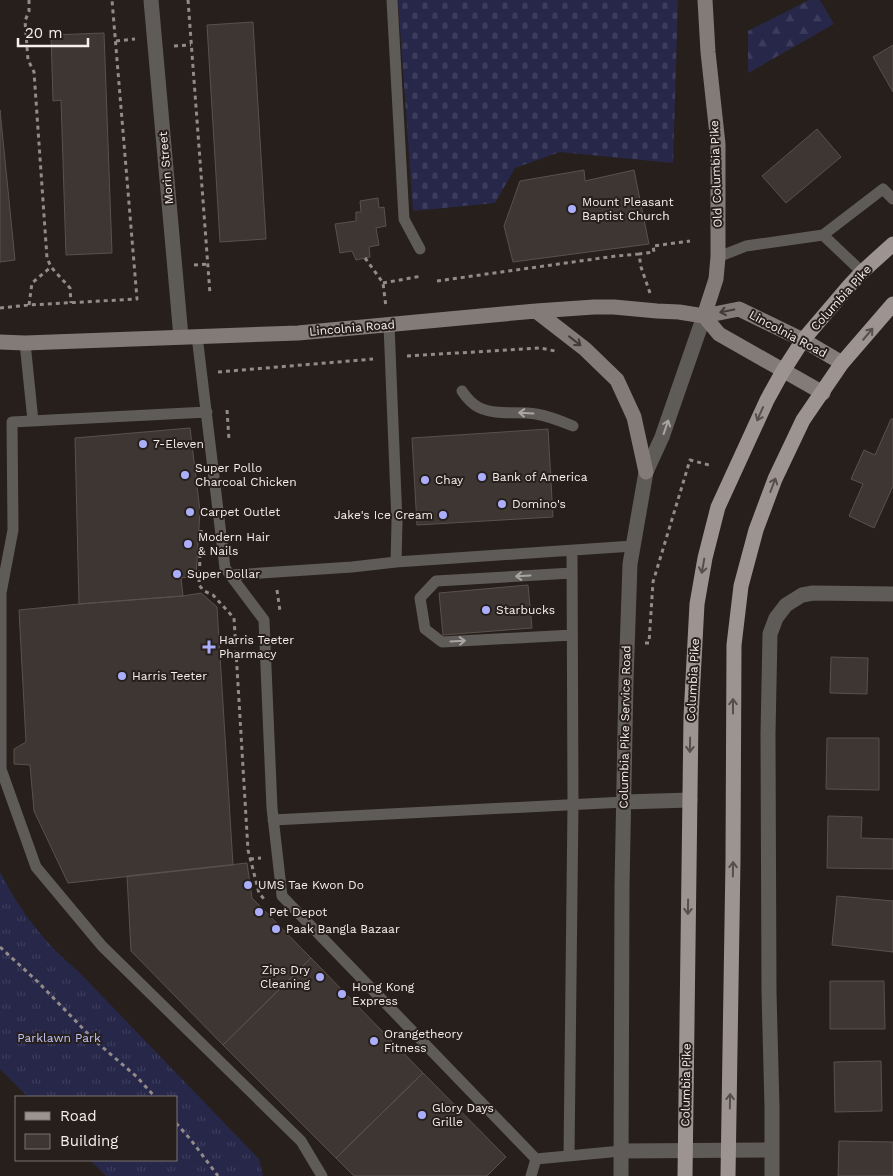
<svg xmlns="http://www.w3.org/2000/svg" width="893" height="1176" font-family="'Work Sans',sans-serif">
<defs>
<pattern id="grass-tufts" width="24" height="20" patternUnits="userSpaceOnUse" patternTransform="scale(1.25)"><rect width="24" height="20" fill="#27274a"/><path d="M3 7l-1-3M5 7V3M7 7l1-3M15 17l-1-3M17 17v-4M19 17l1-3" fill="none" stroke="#3c3c5c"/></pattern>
<pattern id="forest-firs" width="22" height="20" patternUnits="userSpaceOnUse" patternTransform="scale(1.25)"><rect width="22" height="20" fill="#27274a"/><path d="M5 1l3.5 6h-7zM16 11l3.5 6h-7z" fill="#3c3c5c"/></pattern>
<pattern id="cemetery-stones" width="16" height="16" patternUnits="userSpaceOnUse" patternTransform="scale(1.25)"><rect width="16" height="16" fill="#27274a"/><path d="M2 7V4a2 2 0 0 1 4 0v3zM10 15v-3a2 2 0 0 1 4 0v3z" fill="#3c3c5c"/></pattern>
</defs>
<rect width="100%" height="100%" fill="#271f1c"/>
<path fill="url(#grass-tufts)" d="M0,872c20,39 45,72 79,100l180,187 4,17h-157l-16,-16h86v-63h-148l-28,-28z"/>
<path fill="url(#forest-firs)" d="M809,0h11l14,24 -86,49v-42z"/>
<path fill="url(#cemetery-stones)" d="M398,0h280l-5,163 -113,-11 -45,16 -20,35 -82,8z"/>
<path fill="#3e3632" stroke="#5a514d" d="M253,22l13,217 -46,3 -13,-217z
M104,33l8,220 -46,2 -5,-155 -8,1 -2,-66z
M893,45v47l-20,-35z
M0,110l15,150 -15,2z
M817,129l24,28 -55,46 -24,-27z
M584,170l1,11 49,-11 15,74 -136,18 -9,-36 16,-45z
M378,198l1,10 5,-1 2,19 -10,2 3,17 -10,2 1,10 -5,1 -9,2 -4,-9 -12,2 -5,-29 21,-3v-9h5l-1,-11z
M891,419h2v67l-19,42 -25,-12 14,-32 -12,-5 13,-29 11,5z
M190,428l10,83 -4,65 -15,2 2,18 -104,8 -4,-166z
M548,429l5,88 -136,8 -5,-87z
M528,585l4,43 -89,7 -4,-42z
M201,593l16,14 16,258 -165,18 -34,-72 -4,-46 -16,-1v-15l12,-7 -7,-132 60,-6 104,-8z
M831,657l37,1 -1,36 -37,-1z
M827,738h52v52l-53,-1z
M828,816l34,1 -1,21 32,1v30l-66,-1z
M247,863l5,35 59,60 -88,87 -92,-94 -4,-75z
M837,896l56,5v51l-61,-7z
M311,958l112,115 -87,85 -113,-113z
M830,981h54l1,48h-55z
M881,1061l1,50 -47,1 -1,-50z
M423,1073l83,84 -19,19h-133l-18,-18z
M839,1141l54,1v34h-55z"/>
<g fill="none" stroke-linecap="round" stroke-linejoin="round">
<path stroke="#928b89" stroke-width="3" stroke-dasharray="4 4" stroke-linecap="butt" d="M29,0v11l-4,10 3,39 6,12 13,186 4,9 19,21 1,15
M188,0l22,294
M116,41l19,-2
M174,46l17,-1
M365,258l18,25 3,24
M194,265l14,-1
M437,281l179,-25 23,-2
M383,283l39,-7
M650,293l-9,-26 -2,-13 15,-2 -1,-6 37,-5
M29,305l3,-22 19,-16
M0,308l29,-3 108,-6 -25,-299
M407,356l133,-8 15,3
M218,372l155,-13
M227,410l2,30
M201,530l-2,55 5,6 9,4 21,23 14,232 11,43 5,6
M277,590l3,21
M645,643h4l4,-61 37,-122 19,5
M237,658l8,-1
M250,859l11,-1
M0,947l38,35 55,57 44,38 18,20
M176,1123l15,17 27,36"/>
<path stroke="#5f5b59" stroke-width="11" d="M392,0l12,219 16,30
M823,235l39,37
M718,257l28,-11 77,-11 60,-46 10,10
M389,325l8,197 -1,40
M197,336l28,232 39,52 8,188 10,88 254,263 85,-8
M25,343l8,78
M462,391c4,6 9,12 16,16 17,9 39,4 58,7 13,2 25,7 37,12
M207,412l-195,10 1,108 -12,63v176l35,98 66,79 199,195 21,35
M232,575l120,-8 44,-5 237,-16
M572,635l-130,7 -17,-13 -5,-31 16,-17 136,-8
M273,820l351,-18
M569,1156l4,-352 -1,-253
M531,1176l5,-17"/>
<path stroke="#5f5b59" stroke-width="15" d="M151,0l30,337
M624,802l66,-2
M621,1151l151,-1
M621,1176l1,-289 4,-206 4,-117 16,-92 16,-35 42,-121
M772,1176v-69l-3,-115 -1,-258 2,-100 6,-16 10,-13 16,-10 11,-2 80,1"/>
<path stroke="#827b78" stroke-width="15" d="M536,311l49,38 32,31 17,37 12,55
M704,316l12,-37 2,-22v-113l-10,-92 -3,-52
M704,316l15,18 104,59
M0,342l25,1 273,-10 238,-22 58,-4h20l43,4 22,1 25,4 35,-7 64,31 39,23"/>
<path stroke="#9d9491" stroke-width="15" d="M685,1176l6,-459 6,-113 8,-46 13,-51 49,-107 16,-29 20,-31 46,-54 13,-14 31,-28
M728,1176l5,-316 1,-215 7,-59 15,-56 19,-51 28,-59 39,-57 51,-59"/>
</g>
<defs><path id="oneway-shaft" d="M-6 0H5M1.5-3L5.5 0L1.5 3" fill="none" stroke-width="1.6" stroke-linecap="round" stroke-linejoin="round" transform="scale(1.25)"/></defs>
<g stroke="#423b38">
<use href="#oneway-shaft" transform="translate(727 311) rotate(168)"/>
<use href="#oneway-shaft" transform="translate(575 341) rotate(38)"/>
</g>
<g stroke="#564e4b">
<use href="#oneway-shaft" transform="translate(868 334) rotate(-50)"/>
<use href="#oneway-shaft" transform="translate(760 414) rotate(114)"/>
<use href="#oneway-shaft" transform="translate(773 485) rotate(-69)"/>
<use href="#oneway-shaft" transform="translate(703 566) rotate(100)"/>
<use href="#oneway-shaft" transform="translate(733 706) rotate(-90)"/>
<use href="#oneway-shaft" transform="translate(690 745) rotate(91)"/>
<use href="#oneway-shaft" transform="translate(733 869) rotate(-89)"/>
<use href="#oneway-shaft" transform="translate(688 907) rotate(91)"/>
<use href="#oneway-shaft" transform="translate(730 1101) rotate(-89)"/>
</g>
<g stroke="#aaa5a3">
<use href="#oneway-shaft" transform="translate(526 413) rotate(-177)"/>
<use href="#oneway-shaft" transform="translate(666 427) rotate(-71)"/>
<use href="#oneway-shaft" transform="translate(523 576) rotate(177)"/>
<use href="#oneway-shaft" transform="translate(458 641) rotate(-3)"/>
</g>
<g fill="#abaffb" stroke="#271f1c" stroke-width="2">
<circle cx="572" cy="209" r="5"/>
<circle cx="143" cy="444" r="5"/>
<circle cx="185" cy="475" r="5"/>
<circle cx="482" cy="477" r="5"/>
<circle cx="425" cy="480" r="5"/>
<circle cx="502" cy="504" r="5"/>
<circle cx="190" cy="512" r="5"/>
<circle cx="443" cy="515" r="5"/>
<circle cx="188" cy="544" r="5"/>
<circle cx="177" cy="574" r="5"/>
<circle cx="486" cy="610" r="5"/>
<path d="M206.5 639.5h5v5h5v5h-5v5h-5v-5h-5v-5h5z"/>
<circle cx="122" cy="676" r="5"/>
<circle cx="248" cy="885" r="5"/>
<circle cx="259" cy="912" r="5"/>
<circle cx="276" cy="929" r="5"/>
<circle cx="320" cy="977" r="5"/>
<circle cx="342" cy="994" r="5"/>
<circle cx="374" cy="1041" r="5"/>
<circle cx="422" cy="1115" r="5"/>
</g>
<g text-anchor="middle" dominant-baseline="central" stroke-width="4" stroke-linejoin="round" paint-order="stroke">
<g font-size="12" fill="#f5efed" stroke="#271f1c">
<text transform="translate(166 168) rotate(-95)">Morin Street</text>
<text transform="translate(716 174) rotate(-92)">Old Columbia Pike</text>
<text transform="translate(841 298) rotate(-48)">Columbia Pike</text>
<text transform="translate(352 328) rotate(-5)">Lincolnia Road</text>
<text transform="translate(788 334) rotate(28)">Lincolnia Road</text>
<text transform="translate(693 680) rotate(-87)">Columbia Pike</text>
<text transform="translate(625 727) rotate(-89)">Columbia Pike Service Road</text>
<text transform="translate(686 1085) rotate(-89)">Columbia Pike</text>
</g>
<g font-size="12" fill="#f5efed" stroke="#271f1c" text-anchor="start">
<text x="582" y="202">Mount Pleasant<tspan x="582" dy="14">Baptist Church</tspan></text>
<text x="153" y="444">7-Eleven</text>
<text x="195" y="468">Super Pollo<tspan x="195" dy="14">Charcoal Chicken</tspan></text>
<text x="492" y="477">Bank of America</text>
<text x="435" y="480">Chay</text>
<text x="512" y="504">Domino's</text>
<text x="200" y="512">Carpet Outlet</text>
<text x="433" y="515" text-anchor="end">Jake's Ice Cream</text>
<text x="198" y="537">Modern Hair<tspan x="198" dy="14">&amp; Nails</tspan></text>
<text x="187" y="574">Super Dollar</text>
<text x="496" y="610">Starbucks</text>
<text x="219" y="640">Harris Teeter<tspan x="219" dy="14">Pharmacy</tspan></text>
<text x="132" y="676">Harris Teeter</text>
<text x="258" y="885">UMS Tae Kwon Do</text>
<text x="269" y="912">Pet Depot</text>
<text x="286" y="929">Paak Bangla Bazaar</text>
<text x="310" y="970" text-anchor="end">Zips Dry<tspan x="310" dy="14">Cleaning</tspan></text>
<text x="352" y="987">Hong Kong<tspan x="352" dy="14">Express</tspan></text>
<text x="384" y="1034">Orangetheory<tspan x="384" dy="14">Fitness</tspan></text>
<text x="432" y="1108">Glory Days<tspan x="432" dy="14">Grille</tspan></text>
</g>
<g font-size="12" fill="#bec2f8" stroke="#271f1c">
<text x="59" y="1038">Parklawn Park</text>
</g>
</g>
<rect x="15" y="1096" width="162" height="65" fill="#271f1c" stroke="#797270"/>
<rect x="25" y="1112" width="25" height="8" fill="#9d9491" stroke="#797270"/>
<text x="60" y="1121" font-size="15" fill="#f5efed">Road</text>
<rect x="25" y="1134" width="25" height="15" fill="#3e3632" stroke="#797270"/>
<text x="60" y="1146" font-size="15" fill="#f5efed">Building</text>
<path d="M18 38v8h70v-8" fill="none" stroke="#f5efed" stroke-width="2.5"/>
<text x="25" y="38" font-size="15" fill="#f5efed" stroke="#271f1c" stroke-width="4" paint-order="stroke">20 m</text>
</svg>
